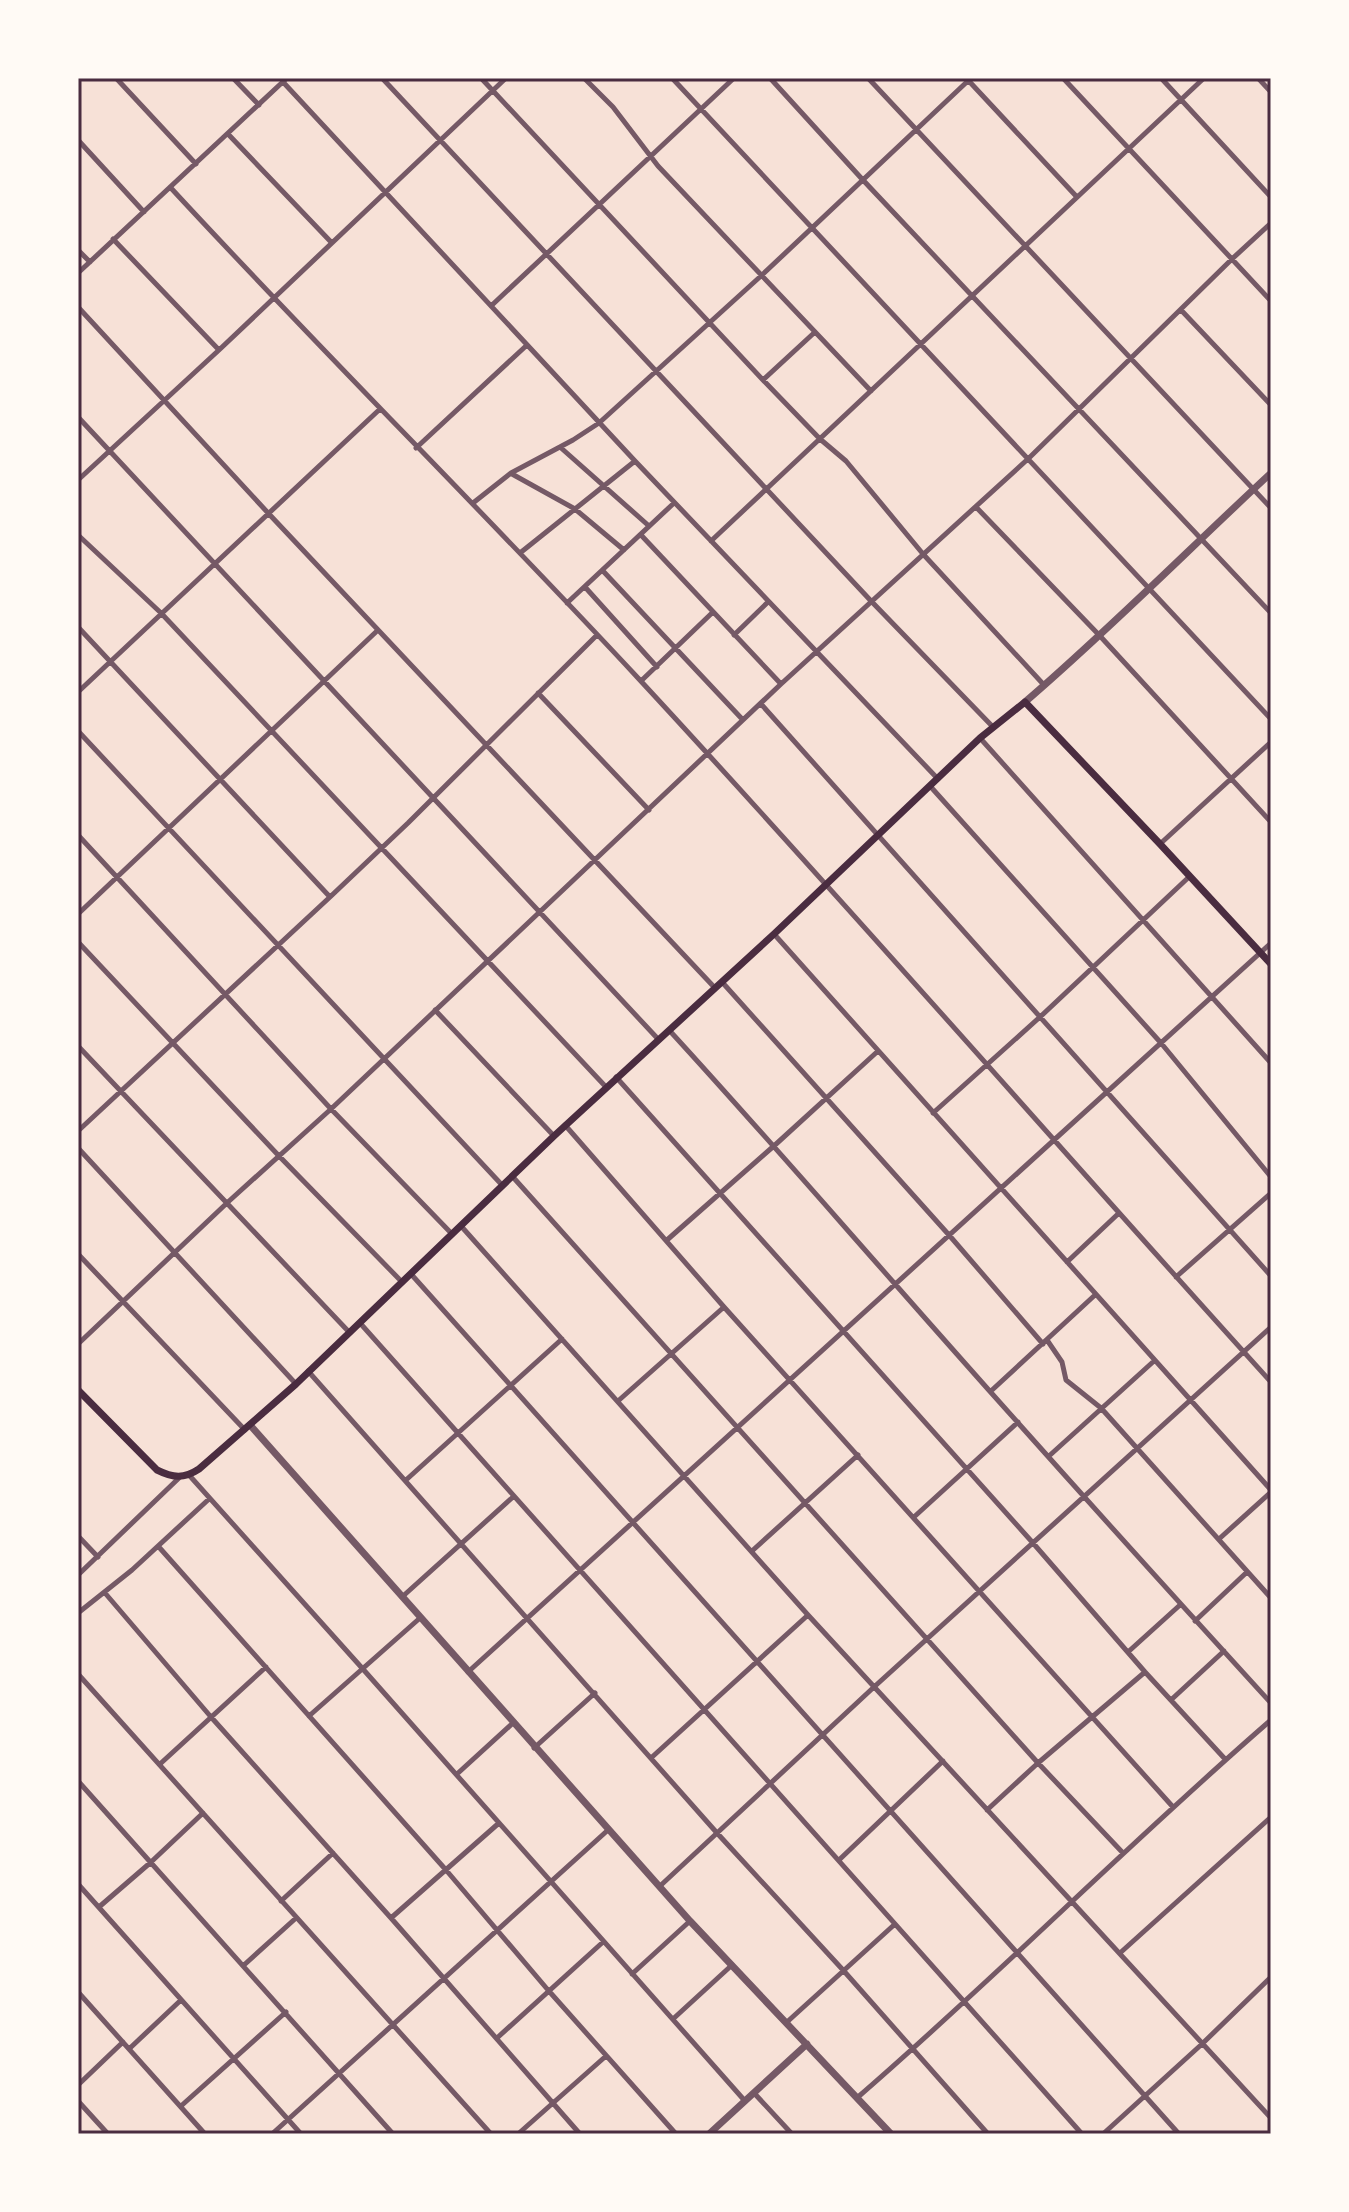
<svg xmlns="http://www.w3.org/2000/svg" width="1349" height="2212" font-family="'DM Sans',sans-serif">
<rect width="100%" height="100%" fill="#f7e1d7"/>
<g fill="none" stroke-linecap="round" stroke-linejoin="round">
<path stroke="#755966" stroke-width="5" d="M116,78l80,86
M233,78l26,27
M382,78l490,524 121,125
M481,78l282,302 57,59 26,22 77,93 121,131
M584,78l29,29 45,59 213,225
M672,78l599,641
M770,78l92,101 409,434
M868,78l403,430
M1063,78l208,223
M1161,78l110,119
M1258,78l13,14
M967,79l109,117
M283,82l352,379 303,318
M228,134l103,108
M78,140l66,72
M170,187c153,166 314,325 468,491 214,231 421,470 633,704
M113,239l106,111
M78,250l12,12
M78,273l209,-195
M491,306l243,-228
M78,307l191,207 446,474
M1181,310l90,95
M763,380l52,-48
M78,417l580,622
M560,447l89,79
M416,448l111,-103
M512,474l63,35 49,41
M78,480l141,-130 287,-272
M473,503l38,-30 62,-33 26,-17 163,-148 209,-197
M976,507l124,129 171,186
M78,535l83,78 445,474
M641,535l140,149
M711,541l493,-463
M520,553l115,-92
M603,571l140,149
M585,587l72,80
M567,603l107,-100
M78,627l252,270 78,-74 189,-188
M734,635l34,-33
M641,681l72,-69
M78,692l302,-283
M538,693l111,117
M761,704l510,572
M78,731l424,454
M980,738l291,325
M930,786l231,257 110,134
M78,835l253,274 121,125
M1160,844l111,-102
M78,914l300,-284
M774,934l497,556
M78,942l201,214 123,126
M722,982l227,253 94,109
M435,1010l119,126
M669,1030c77,84 151,169 226,254 124,141 249,280 376,419
M78,1046l271,286
M616,1077l417,466 112,129 80,87
M933,1113l107,-96 150,-141
M565,1125l159,182 449,500
M78,1131l252,-234
M78,1148l218,236
M512,1176l526,587 85,90
M461,1226l347,389 463,503
M667,1240l108,-95 103,-94
M78,1254l167,176
M1067,1262l52,-49
M411,1274l768,860
M1176,1277l95,-84
M360,1323l722,811
M1047,1340l15,22 4,18 35,28 170,190
M78,1344l150,-142 103,-93 450,-425 248,-226 203,-199 39,-36
M308,1371l409,462 126,137 145,164
M991,1391l104,-96
M618,1401l106,-94
M1049,1456l105,-95
M189,1475l173,193 383,433
M406,1480l156,-141
M914,1517l104,-95
M78,1536l20,21
M1219,1539l52,-47
M158,1546l288,324 102,120 128,144
M752,1551l106,-96
M78,1575l102,-98
M105,1593l106,124 180,201 189,216
M402,1597l111,-100
M78,1613l54,-43 77,-71
M1195,1621l52,-49
M1128,1652l52,-47
M468,1672l803,-729
M78,1674l413,460
M1172,1699l52,-48
M309,1716l111,-98
M534,1748l61,-55
M651,1758l157,-143
M160,1764l106,-97
M457,1774l56,-51
M78,1781l315,353
M987,1810l51,-47 107,-91
M839,1860l104,-99
M78,1884l223,250
M660,1886l214,-199 397,-360
M281,1901l52,-48
M99,1907l51,-44 53,-50
M391,1918l108,-95
M1120,1953l151,-136
M244,1965l52,-47
M632,1974l58,-53
M78,1992l127,142
M673,2019l59,-54
M787,2022l108,-98
M497,2038l106,-96
M129,2049l52,-49
M78,2085l45,-43
M754,2093l38,41
M858,2097c141,-122 272,-255 413,-377
M78,2101l30,33
M181,2106l105,-94
M272,2134l336,-304
M518,2134l88,-78
M1103,2134l99,-90 69,-67"/>
<path stroke="#755966" stroke-width="7" d="M1025,702c85,-73 164,-153 246,-229
M250,1425l440,496 201,213
M709,2134l98,-90"/>
<path stroke="#4a2c40" stroke-width="7" d="M78,1390l79,80c16,8 27,9 42,-1l97,-85 258,-248 220,-202 206,-196 45,-36 135,142 111,120"/>
</g>
<rect width="1349" height="2212" fill="none" stroke="#fffaf5" stroke-width="160"/>
<rect x="80" y="80" width="1189" height="2052" fill="none" stroke="#4a2c40" stroke-width="3"/>
</svg>
